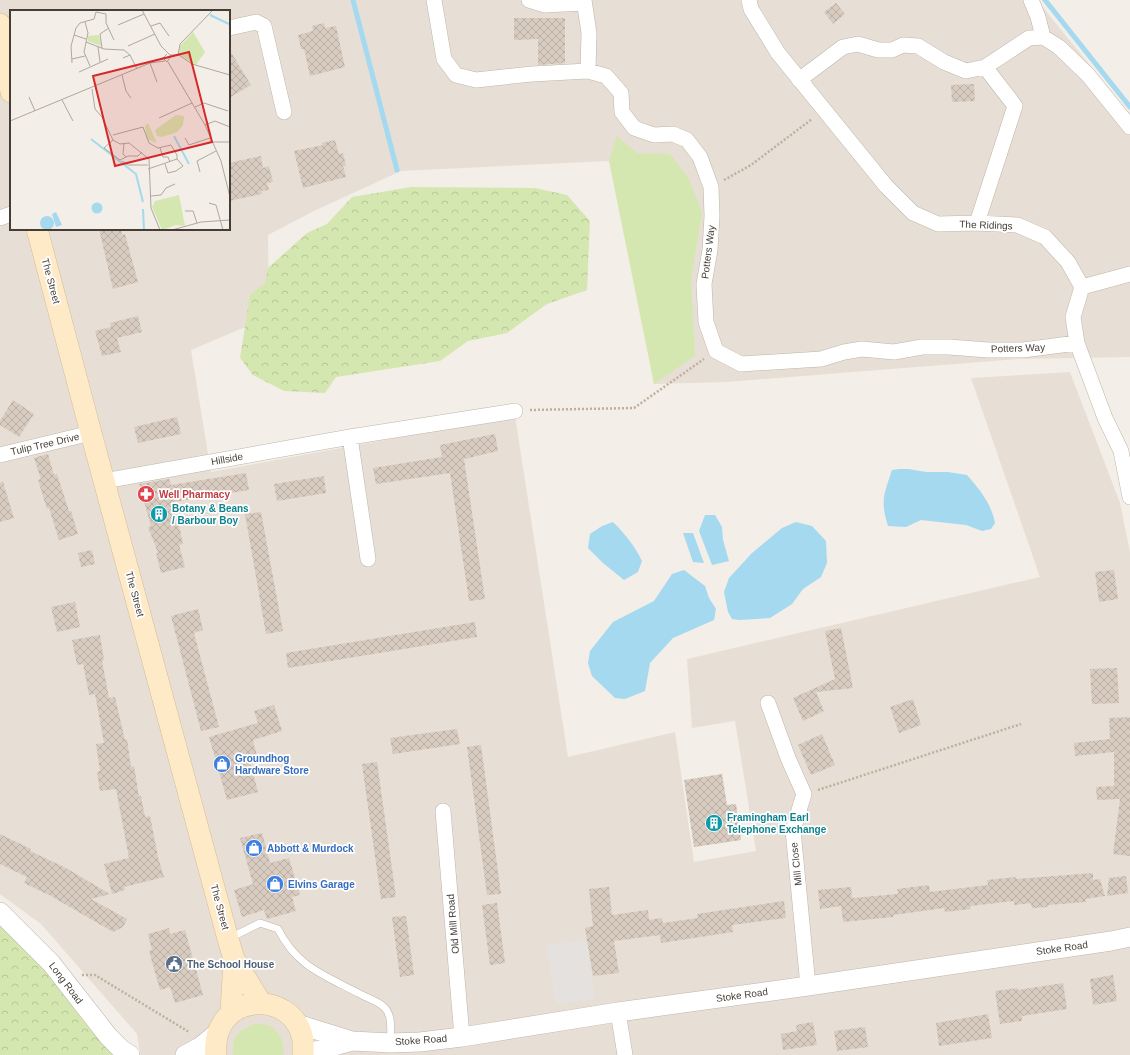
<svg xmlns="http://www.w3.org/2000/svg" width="1130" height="1055" font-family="Helvetica,sans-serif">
<defs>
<pattern id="forest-crowns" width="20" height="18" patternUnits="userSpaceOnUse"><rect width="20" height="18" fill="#d4e7b0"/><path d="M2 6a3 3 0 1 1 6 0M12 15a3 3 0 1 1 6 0" fill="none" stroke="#b7c798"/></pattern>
<pattern id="building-cross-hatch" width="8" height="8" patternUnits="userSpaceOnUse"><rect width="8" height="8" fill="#d8cbbf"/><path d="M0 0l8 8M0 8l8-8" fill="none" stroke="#bbafa5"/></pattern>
</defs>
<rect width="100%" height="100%" fill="#f3eee7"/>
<path fill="#e7dfd5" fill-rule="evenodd" d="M0,0h1037l93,115v242l-112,2 -291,23 -73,2 -18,-134 -27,-89 -208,10 -87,40 -46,24 1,82 -78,33 20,122 304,-56 53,341 107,-25 19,130 62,-11 -21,-130 -43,7 -5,-69 353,-82 -69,-199 99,-6 50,131 10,49v503h-990l-3,-21 -96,-110 -41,-30zM11,11h218v218h-218z"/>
<path fill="#d4e7b0" d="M617,136l20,17 33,1 19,25 13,34 -11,66 4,77 -41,28 -45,-223z
M254,1024c4,0 9,0 13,1 12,4 19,19 16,30h-50c-1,-19 4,-23 21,-31z"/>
<path fill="url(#forest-crowns)" d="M411,187l124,1 32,7 23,26 -3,69 -40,14 -40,29 -39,8 -28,20 -104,16 -11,16 -41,-2 -31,-16 -13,-17 10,-63 15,-12 3,-15 39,-35 20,-9 25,-27z
M0,926l21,17 100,112h-121z"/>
<path fill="#e4e1df" d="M587,940l8,59 -40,5 -8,-59z"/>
<path fill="#a4d9ef" d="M899,469h9l18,3h22l19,3c13,15 24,28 28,48l-4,6 -9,2 -16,-6 -45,-5 -15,7 -18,-1c-8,-25 -4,-32 4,-56z
M705,515h10l7,12 1,13 6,21 -17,4 -13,-34z
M613,522c12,12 22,24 29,39l-4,11 -14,8 -21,-17 -15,-15 2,-14 12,-8z
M796,522l16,4 14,15 1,22 -6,14 -18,12 -11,15 -22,14 -31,2 -7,-1 -4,-7 -4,-20 5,-14 23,-25 30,-25z
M683,533h10l11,30 -11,-1z
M684,570l21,16 4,12 7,11 -2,11 -41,18 -23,25 -5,28 -20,8 -10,-1 -23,-22 -4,-13 2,-12 23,-29 41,-21 18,-27z"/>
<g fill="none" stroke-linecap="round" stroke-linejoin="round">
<path stroke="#a4d9ef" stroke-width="5" d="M353,0l44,170
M1045,0l85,107"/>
</g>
<path fill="url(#building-cross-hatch)" d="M836,3l9,11 -12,10 -9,-12z
M514,18h51v45l-27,2v-26l-24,1z
M324,23l1,5 11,-2 9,41 -35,9 -6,-27h-3l-3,-14 15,-4 -1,-5z
M229,49l22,36 -22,13z
M974,84l1,17 -23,1 -1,-17z
M335,140l4,14 4,-1 3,13h-3l3,11 -43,11 -9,-37 29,-6 -1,-2z
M261,156l2,12 6,-2 4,16 -6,1 2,7 -8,1 1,3 -33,7v-38z
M99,229h22l1,6 3,-1 13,48 -25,7z
M138,316l4,16 -25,6 4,14 -19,4 -7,-25 16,-4 -1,-4z
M13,400l21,14 -15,23 -19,-12v-4z
M177,417l4,17 -43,9 -4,-16z
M495,434l3,17 -34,8 21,140 -16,2 -19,-128 -74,11 -3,-16 69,-11 -2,-12z
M48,454l6,21 3,-1 12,37h2l7,23 -19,6 -10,-32 -2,1 -9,-29 3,-1 -7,-21z
M246,473l3,17 -75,12 9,42 -4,1 6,22 -24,6 -5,-20h2l-10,-26 3,-1 -12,-42 30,-5 2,6z
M324,476l2,17 -49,8 -3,-17z
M3,482l11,36 -14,4v-39z
M261,512l22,119 -17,3 -21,-120z
M92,550l3,14 -14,3 -3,-14z
M1114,570l4,29 -19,3 -4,-30z
M75,602l5,25 -23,5 -6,-25z
M198,609l5,21 -9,3 25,94 -18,4 -30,-115z
M475,622l2,15 -189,31 -2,-15z
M841,628l12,60 -37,4 8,19 -21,10 -10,-23 42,-19 -10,-48z
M100,635l4,25 -2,1 7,37 6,-1 10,43 2,-1 4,28 3,-1 5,31 2,-1 4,21 5,-1 8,41 6,20 -40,10 1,3 -13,4 -8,-30 25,-6 -13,-69 -16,2 -3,-19 3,-1 -4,-27 8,-1 -9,-49 -6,1 -6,-31 -6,1 -5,-25z
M1117,668l2,35 -27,1 -2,-35z
M913,699l8,26 -22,8 -9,-26z
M274,705l8,26 -29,9 4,16 -8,2 9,34 -31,8 -18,-63 49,-14 -4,-12z
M1130,717v139l-17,-2 7,-55 -23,1 -1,-13 18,-1v-34l-39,4 -1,-13 36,-4 -1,-21z
M457,729l3,15 -67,10 -3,-16z
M822,734l13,31 -24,10 -13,-30z
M481,745l20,149 -14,1 -20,-148z
M377,762l19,135 -15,2 -19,-135z
M722,774l5,31 9,-1 5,36 -47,7 -10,-67z
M262,833l8,30 19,-5 11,37 -8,2 4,14 -29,8 -3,-9 -22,7 -8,-27 19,-6 -13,-46z
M0,834l31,15 -1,2 36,17 44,26 -19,5 36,20 -4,8 -10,5 -62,-36 -27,-13 3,-6 -27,-13z
M1093,873v7l7,-1 5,17 -20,3 1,3 -38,3v2l-16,1 -1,-5 -17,2v-4l-44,5 1,3 -26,3 -1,-4 -51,7v2l-50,5 -2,-16 -21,3 -2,-19 33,-3 1,11 46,-4 -1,-5 32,-4 1,7 58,-7 -1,-5 29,-3v2z
M1126,876l2,17 -21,3 2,-18z
M609,887l3,28 36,-5 1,10 13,-2 1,5 35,-5 -1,-4 87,-13 2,17 -54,7 1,7 -72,11 -1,-8 -46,6 5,32 -26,3 -8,-48 8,-2 -4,-37z
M497,903l8,60 -15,2 -8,-60z
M406,916l8,59 -14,2 -8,-60z
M169,928l1,6 15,-4 18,65 -28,8 -5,-16 -10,3 -11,-39 3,-1 -4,-16z
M1113,975l4,26 -24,4 -3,-26z
M1063,983l4,26 -45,7v5l-22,3 -5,-33 23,-3v2z
M988,1014l4,24 -53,8 -3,-23z
M813,1022l4,23 -34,5 -2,-16 16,-3 -1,-6z
M865,1027l3,20 -31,4 -3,-20z"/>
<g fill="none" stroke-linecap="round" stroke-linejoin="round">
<defs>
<path id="service" d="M230,938l30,-15 18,6c19,38 46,46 82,65 7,4 18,7 24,13 9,8 6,24 7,35"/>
<path id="minor" d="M434,0l10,59 12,16 20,5 56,-6 56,-3 18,5 15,17 1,19 12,16 20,7 19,-1 14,6 13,17 11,30 1,29 -2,34 -6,34 2,38 10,29 25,13 80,-5 23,-7 18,-3 32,3 28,-5h27l39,3h35l54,-7
M529,0l16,5 39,-2
M584,0l5,33 -1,38
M749,0l2,9 27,44 108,133 27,27 25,11 39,-1 40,2 28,12 23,25 14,25 -9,30 4,26 28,75 16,33 9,46
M1031,0l7,17 5,20
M229,28l27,-6 8,4 20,86
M799,80l44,-33 15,-3 20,6h14l11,-5 15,1 26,16 22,9 19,-4 44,-29 14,-1 16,10 29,28 42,52
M0,218l11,-4
M977,223l38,-117 -30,-39
M1082,287l48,-13
M350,437l18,122
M0,455l91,-22
M104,481l246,-44 165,-26
M768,703l20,55 16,36 -11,36 15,156
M443,811l19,226
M618,1012l7,43"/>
<path id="tertiary" d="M0,912l51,51 57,73 13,13 9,6
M297,1024l55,17 39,2 29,-1 42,-5 156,-25 190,-26 303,-45 19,-4
M185,1055l15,-8 17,-14
M307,1055l9,-4 36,-10"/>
<path id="secondary" d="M0,24l11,68
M37,229l54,204 137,506 6,20 27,44
M231,1013l3,-54
M216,1055c-6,-63 78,-68 87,-15 0,4 0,10 0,15"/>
</defs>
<use href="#service" stroke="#beb5a9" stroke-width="8"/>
<use href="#minor" stroke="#beb5a9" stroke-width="16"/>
<use href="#tertiary" stroke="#beb5a9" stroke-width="20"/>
<use href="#secondary" stroke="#d3bc97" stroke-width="22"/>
<path stroke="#c0af9b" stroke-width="2.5" stroke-dasharray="2 2" stroke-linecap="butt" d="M724,180l27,-15 61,-46
M530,410l104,-2 70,-49
M818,790l203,-66
M82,975h13l94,57"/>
<use href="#service" stroke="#fff" stroke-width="7"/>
<use href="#minor" stroke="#fff" stroke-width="15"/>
<use href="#tertiary" stroke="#fff" stroke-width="19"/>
<use href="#secondary" stroke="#feeac6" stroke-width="21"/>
</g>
<defs>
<symbol id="pharmacy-disc" viewBox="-11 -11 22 22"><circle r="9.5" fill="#e0444e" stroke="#fff"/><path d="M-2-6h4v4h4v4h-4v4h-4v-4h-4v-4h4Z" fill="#fff"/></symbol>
<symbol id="building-disc" viewBox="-11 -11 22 22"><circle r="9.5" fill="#0f9aa8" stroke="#fff"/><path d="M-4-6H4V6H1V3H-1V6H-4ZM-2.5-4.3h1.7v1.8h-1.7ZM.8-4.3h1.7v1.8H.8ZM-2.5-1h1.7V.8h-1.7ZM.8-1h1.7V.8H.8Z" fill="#fff"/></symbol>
<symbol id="shop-disc" viewBox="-11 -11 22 22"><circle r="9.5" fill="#3f7fe0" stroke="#fff"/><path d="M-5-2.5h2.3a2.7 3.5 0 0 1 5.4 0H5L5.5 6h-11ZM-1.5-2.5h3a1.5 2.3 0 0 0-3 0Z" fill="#fff"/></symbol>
<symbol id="civic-disc" viewBox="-11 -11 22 22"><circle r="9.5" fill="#5c6f8a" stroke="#fff"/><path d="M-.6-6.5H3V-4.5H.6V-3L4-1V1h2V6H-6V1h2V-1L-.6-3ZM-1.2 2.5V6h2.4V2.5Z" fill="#fff"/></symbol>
</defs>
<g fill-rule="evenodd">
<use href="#pharmacy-disc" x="136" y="484" width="20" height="20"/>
<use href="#building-disc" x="149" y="504" width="20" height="20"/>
<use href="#shop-disc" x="212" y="754" width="20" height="20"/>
<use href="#building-disc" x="704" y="813" width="20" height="20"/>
<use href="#shop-disc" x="244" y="838" width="20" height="20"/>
<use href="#shop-disc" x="265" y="874" width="20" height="20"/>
<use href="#civic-disc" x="164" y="954" width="20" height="20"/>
</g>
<g text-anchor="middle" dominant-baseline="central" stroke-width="3.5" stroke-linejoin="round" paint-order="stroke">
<g font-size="10" fill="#463e36" stroke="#fff">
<text transform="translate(986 225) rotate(2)">The Ridings</text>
<text transform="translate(708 252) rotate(-83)">Potters Way</text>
<text transform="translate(51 281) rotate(75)">The Street</text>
<text transform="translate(1018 348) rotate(-2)">Potters Way</text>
<text transform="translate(45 444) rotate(-13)">Tulip Tree Drive</text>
<text transform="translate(227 459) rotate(-10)">Hillside</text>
<text transform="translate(135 594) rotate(75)">The Street</text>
<text transform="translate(796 864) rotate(-96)">Mill Close</text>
<text transform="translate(220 907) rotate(75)">The Street</text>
<text transform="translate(453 924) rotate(-95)">Old Mill Road</text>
<text transform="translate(1062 948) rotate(-8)">Stoke Road</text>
<text transform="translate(66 983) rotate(53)">Long Road</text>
<text transform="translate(742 995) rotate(-8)">Stoke Road</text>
<text transform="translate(421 1040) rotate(-4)">Stoke Road</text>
</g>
<g font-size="10" font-weight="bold" fill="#be3a42" stroke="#fff" text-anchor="start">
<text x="159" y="494">Well Pharmacy</text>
</g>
<g font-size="10" font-weight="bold" fill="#0d838f" stroke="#fff" text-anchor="start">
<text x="172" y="508">Botany &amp; Beans<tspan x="172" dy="12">/ Barbour Boy</tspan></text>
<text x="727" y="817">Framingham Earl<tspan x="727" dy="12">Telephone Exchange</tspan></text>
</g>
<g font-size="10" font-weight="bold" fill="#366cbe" stroke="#fff" text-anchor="start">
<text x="235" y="758">Groundhog<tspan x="235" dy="12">Hardware Store</tspan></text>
<text x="267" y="848">Abbott &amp; Murdock</text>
<text x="288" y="884">Elvins Garage</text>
</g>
<g font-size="10" font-weight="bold" fill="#4e5e75" stroke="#fff" text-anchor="start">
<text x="187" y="964">The School House</text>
</g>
</g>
<g transform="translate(10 10)">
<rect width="220" height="220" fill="#f3eee7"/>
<path d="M89,25l2,11 -13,-5v-5zM138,113l8,18v2l-9,-4 -2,-13zM169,185l6,31 -9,-1 -14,5 -10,-23 3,-6z" fill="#d4e7b0"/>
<path d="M183,22l12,20 -9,13 -17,-11 1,-8zM166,105l8,1 -1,9 -6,7 -15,5 -5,-1 -2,-6z" fill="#d4e7b0"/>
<path d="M81.5 198a5.5 5.5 0 1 1 11 0a5.5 5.5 0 1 1-11 0ZM46,202l6,13 -6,2 -4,-13zM30 213a7 7 0 1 1 14 0a7 7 0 1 1-14 0Z" fill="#a4d9ef"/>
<path fill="none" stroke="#a4d9ef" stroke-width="2" d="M200,5l19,9M164,126l15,28M81,129l45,35 7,28M133,199l1,21"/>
<path fill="none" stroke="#aea8a0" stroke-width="1" d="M132,0l19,36 10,10 -4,6 -4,-4 4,-4M75,12l3,11 -4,19 6,14M108,15l26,-11M141,16l9,-3 9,13M64,25l12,4M76,32l18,7 20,1 6,5M118,36l27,-12M88,37l2,15M92,38l-2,-14 9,-6M160,45h9l13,9 38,11M168,45l2,-11 33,-34M113,48l7,-3 7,14M62,49l13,-3M158,52l37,63 16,36 9,36M62,53l-1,-17 5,-18 4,-5 14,-4 2,-7 10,2v9l8,17M140,53l7,19M69,62l29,-13M112,65l4,16 5,7M82,79l3,20 7,8 11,23 7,4 9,-1 20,16 2,49 9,22M19,87l6,14M52,90l11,21M185,97l9,-4 24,8M149,108l33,-15M0,111l140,-58 15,-2M195,115l10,-4 15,6M103,125l30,-8 6,16 9,5 13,-3 6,10v4M175,128l4,7 21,-7M103,130l-9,8 16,12 8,-4h10l4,-4M203,132h17M114,133l-1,11 3,3M150,138l3,9h5l2,5M112,151l6,4h20M155,154l3,9 8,-2 7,-5 -6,-7M138,159l29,-10M190,162l-3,-11 19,-10M141,186l10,-1 5,-7 9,-4M199,193l7,2 7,25M175,201h8l4,12M162,220l29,-8 29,-2"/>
<path fill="#d62828" fill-opacity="0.15" stroke="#d62828" stroke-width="2" d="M179,42l23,90 -97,24 -22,-90z"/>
<rect width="220" height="220" fill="none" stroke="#463e36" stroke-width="2"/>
</g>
</svg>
